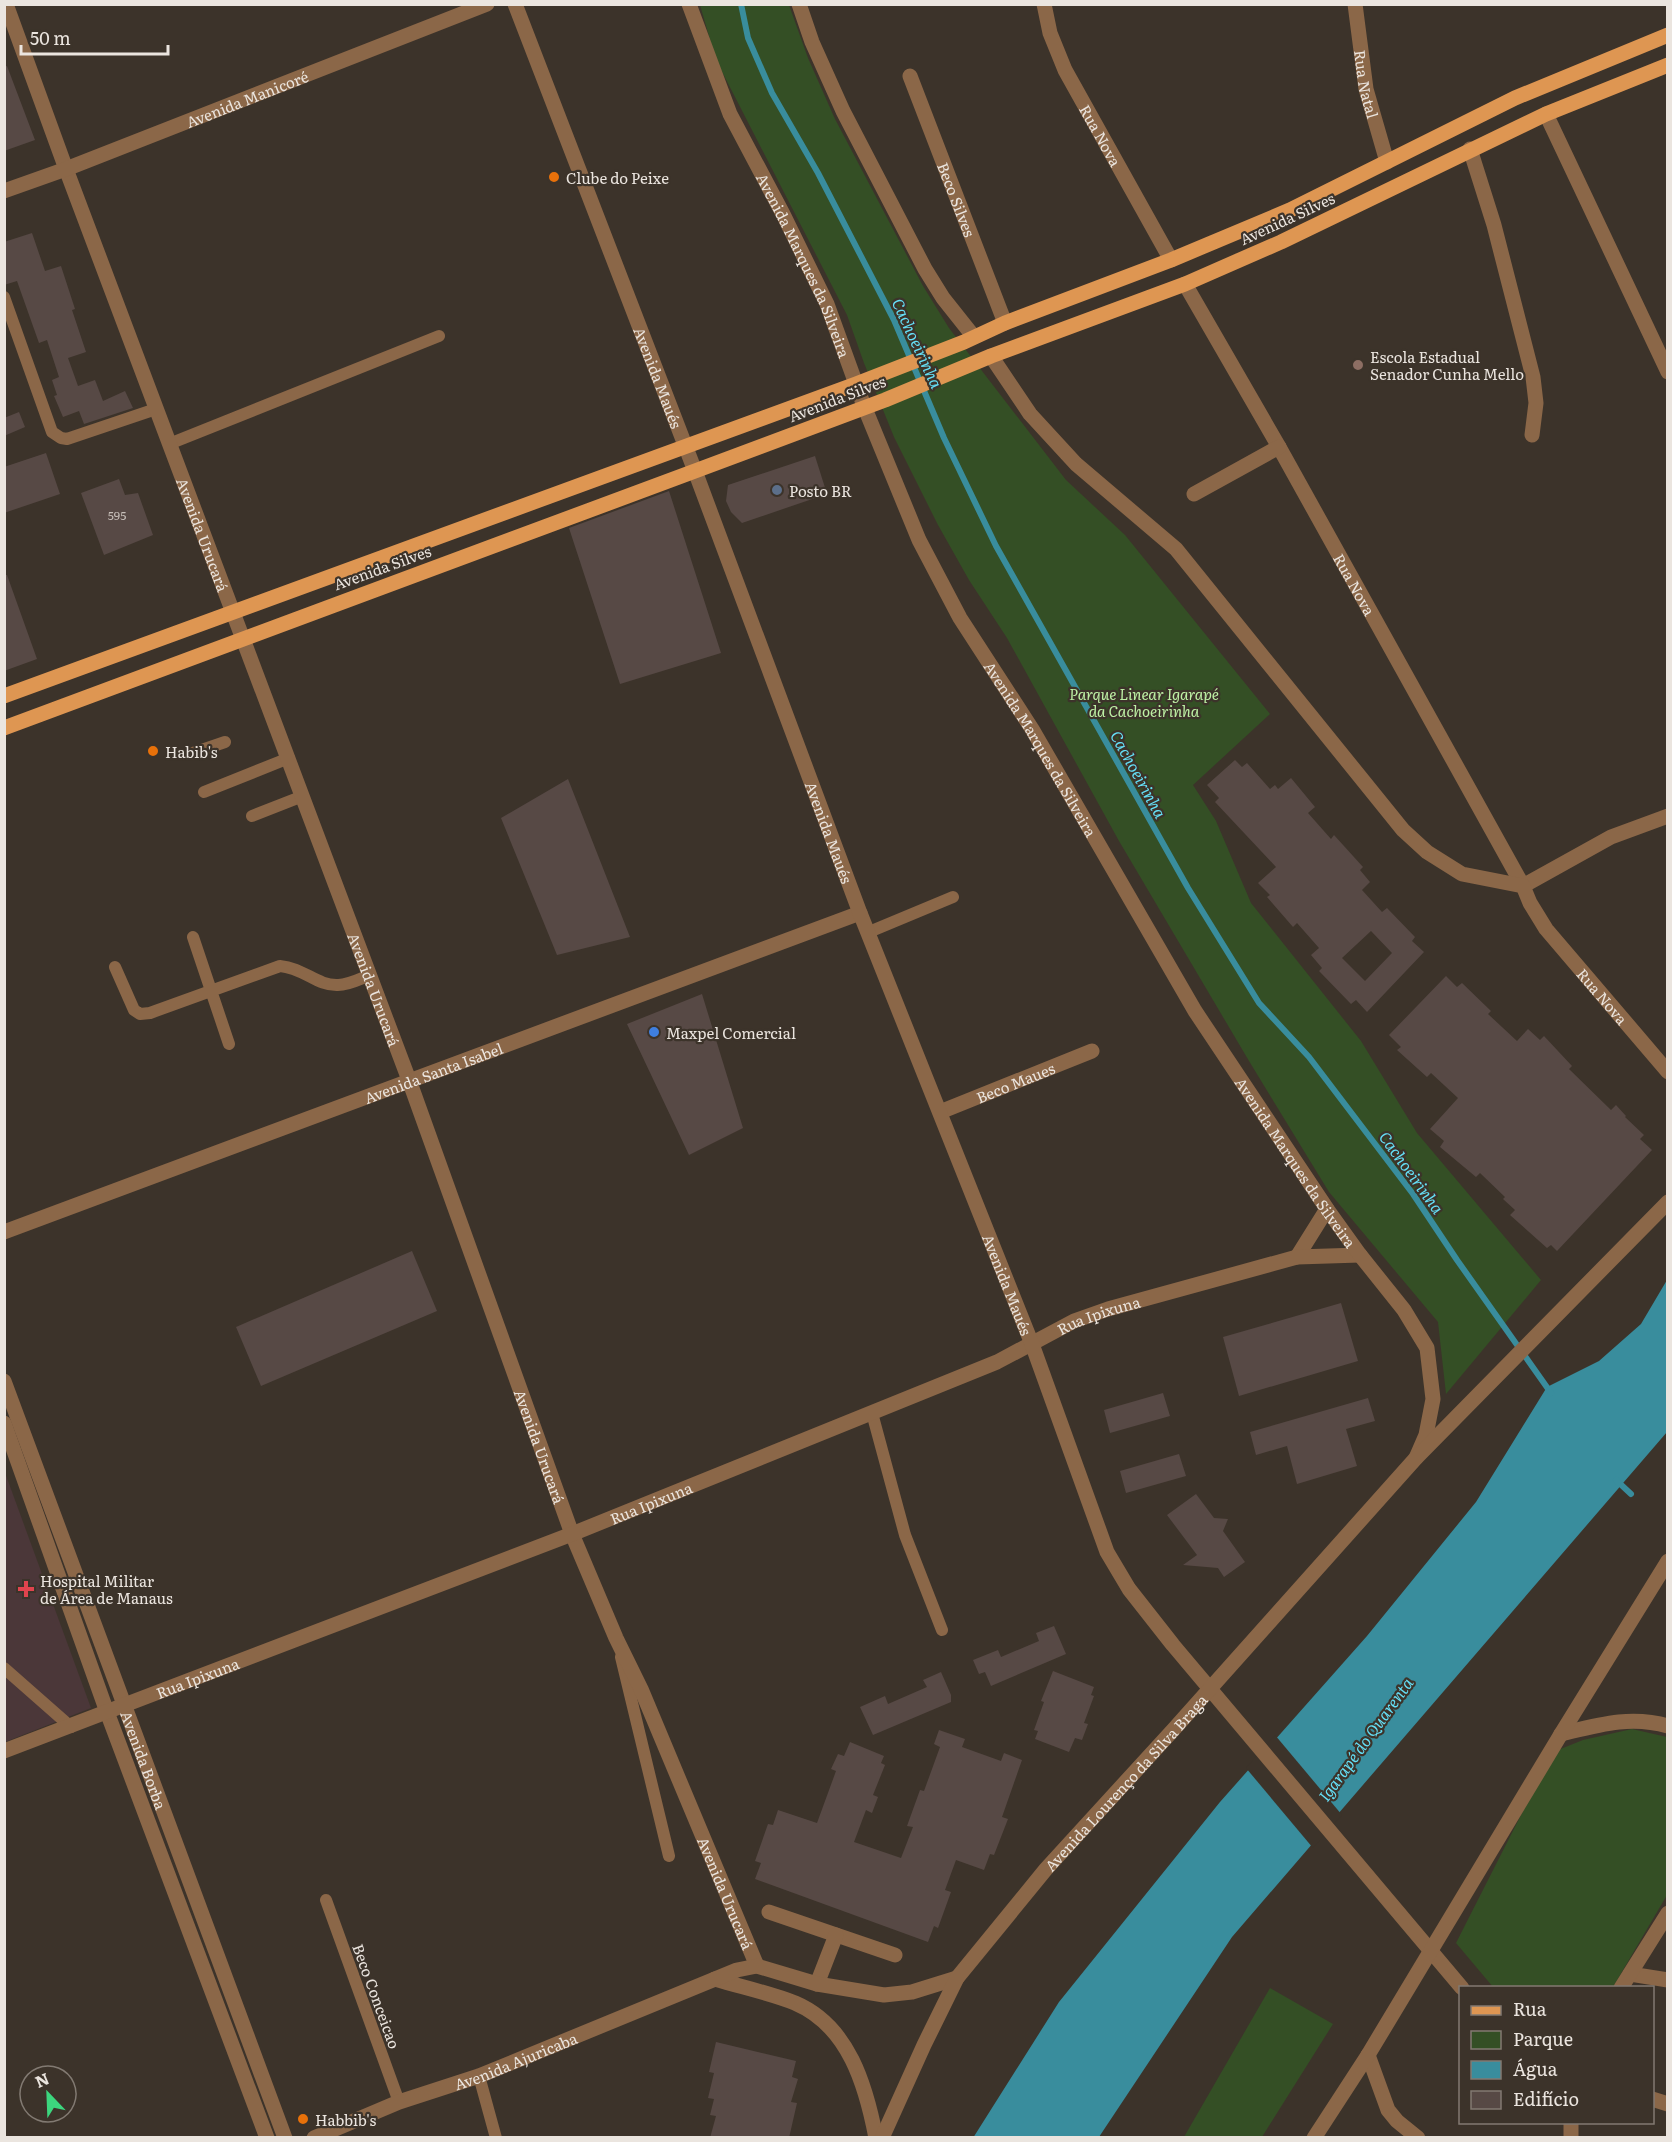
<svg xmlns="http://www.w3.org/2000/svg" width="1672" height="2142" font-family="Literata,serif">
<rect width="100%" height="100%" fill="#3c332a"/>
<path fill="#4b3739" d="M4,1470l87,238 -86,34h-1z"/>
<path fill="#344f25" d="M700,5h89l19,53 27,61 88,167 26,42 117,152 59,55 145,179 -77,71 23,36 35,82 110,138 56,92 124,147 -95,114 -8,-72 -109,-130 -80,-131 -130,-220 -112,-203 -38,-58 -31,-55 -44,-88 -30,-74 -17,-48 -131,-255z
M1632,1729l35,8v158l-54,92h-120l-37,-44 97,-191 30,-12z
M1270,1988l63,36 -71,113h-78z"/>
<path fill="#398d9d" d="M1667,1280v152l-435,505 -133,200 -126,1 86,-136 161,-200 147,-166 109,-134 71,-115 52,-26 42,-37z"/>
<path fill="#3c332a" d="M1275,1735l67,80 -29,33 -67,-80z"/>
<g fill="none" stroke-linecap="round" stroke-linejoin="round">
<path stroke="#398d9d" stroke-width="6" d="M741,4l7,34 24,55 46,80 76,147 50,118 52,108 192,342 71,115 50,54 104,137 44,66 94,133
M1616,1480l15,14"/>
</g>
<path fill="#574945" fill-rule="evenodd" d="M7,66l28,74 -31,11v-84z
M32,233l13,38 16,-5 14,43 -3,1 14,42 -18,6 10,28 17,-6 8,21 22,-10 8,17 -49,16 -5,-13 -16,6 -9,-21 3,-1 -5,-15 7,-3 -12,-37 -8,3 -22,-62 -13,4v-43z
M19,412l6,15 -21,9v-18z
M46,453l14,41 -56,19v-46z
M815,456l12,38 -85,29 -11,-11 -5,-11 2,-16z
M119,479l6,16 13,-2 15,42 -49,20 -23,-62z
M669,491l52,162 -101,31 -51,-156z
M4,575h3l30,84 -33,12z
M1235,760l7,7 5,-4 23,26 5,-4 3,4 13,-11 24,29 -7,6 23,26 3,-4 29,32 -3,3 10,12 -8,8 20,22 5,-4 28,29 -3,4 12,11 -57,60 -11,-12 -5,4 -32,-33 3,-3 -11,-13 8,-7 -22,-25 -4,4 -26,-30 3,-2 -12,-12 18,-16 -61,-65 4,-4 -12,-13zM1371,931l21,22 -27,28 -23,-23z
M568,779l62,158 -73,18 -56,-137z
M1446,976l11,11 5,-4 29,28 -3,3 29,27 11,-12 12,11 4,-4 28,30 -3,3 42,41 5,-5 10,11 -1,1 19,18 -4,4 12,11 -95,101 -6,-6 -4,3 -37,-33 5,-5 -12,-11 2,-2 -25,-24 -4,4 -36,-30 4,-6 -14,-12 28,-31 -27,-25 -4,4 -30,-27 4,-3 -12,-12z
M702,994l41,134 -54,27 -62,-131z
M412,1251l25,60 -176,75 -25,-59z
M1341,1303l17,58 -119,35 -16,-59z
M1163,1393l7,23 -60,17 -6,-23z
M1368,1398l7,23 -29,8 11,37 -60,18 -10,-38 -31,9 -6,-23z
M1179,1454l7,22 -60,17 -6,-22z
M1196,1494l18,24 14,1 -5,12 22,31 -21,15 -6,-9 -35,-3 14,-10 -30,-40z
M1054,1626l12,28 -75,32 -6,-14 -6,2 -6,-14 25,-10 3,7 38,-16 -3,-8z
M1053,1671l41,16 -3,8 3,1 -10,27 4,1 -6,16 -7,-2 -6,14 -34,-13 3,-8 -4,-1 10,-28 -3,-1z
M941,1672l10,23v7l-78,33 -13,-28 25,-11 3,8 39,-17 -4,-7z
M939,1730l26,9 -3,8 39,14 3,-8 18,7 -20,57 6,2 -14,36 -4,-1 -6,16 -28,-10 -11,30 6,2 -13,36 -4,-2 -6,16 -173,-63 6,-16 -6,-2 13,-37 5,1 5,-15 39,13 19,-52 -5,-2 7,-15 6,2 6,-14 34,14 -3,7 4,2 -12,30 5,2 -6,16 -6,-3 -12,32 47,16 12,-31 -6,-1 13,-36 4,1 16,-44 -6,-3z
M716,2042l80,19 -4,16 6,2 -7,23 6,1 -8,35h-79l6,-22 -6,-1 4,-16 -6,-1 6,-25 -5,-1z"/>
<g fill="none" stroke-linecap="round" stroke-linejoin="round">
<path stroke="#8b6748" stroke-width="12" d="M4,297l48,135 9,6 6,1 89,-30
M169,444l270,-108
M190,754l35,-12
M204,792l85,-34
M252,816l51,-20
M869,932l84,-35
M193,937l36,107
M115,967l19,43 6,4 10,-1 130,-47c24,2 37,20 58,19 10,0 22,-6 32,-10
M872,1413l33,122 37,95
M621,1657l48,199
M4,1668l67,59
M326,1900l73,202
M479,2076l17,62"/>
<g stroke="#8b6748" stroke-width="15">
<path id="s1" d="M6,4l60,165 343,911 163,454 44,104 25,51 116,277"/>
<path id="s2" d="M1044,4l6,29 15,37 106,190"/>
<path id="s3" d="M1355,4l11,85 21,73"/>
<path id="s4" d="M910,76l95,247"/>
<path d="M1546,114l122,258"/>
<path d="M1470,149l24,76 39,152 3,26 -4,32"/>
<path id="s5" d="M4,191l62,-22 421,-165"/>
<path id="s6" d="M1185,284l94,163 244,439 88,-49 57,-21"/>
<path d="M1194,494l85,-47"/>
<path id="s7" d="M940,1112l152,-61"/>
<path id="s8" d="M4,1232l856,-319"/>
<path d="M1297,1257l30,-48"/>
<path id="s9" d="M4,1381l281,757"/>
<path d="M4,1423l103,289 160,426"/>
<path id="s10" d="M4,1751l568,-217 425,-172 77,-41 34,-12 189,-52 63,-2"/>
<path d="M769,1912l126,43"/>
<path d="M1630,1974l38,6"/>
<path d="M715,1979c26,8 55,14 80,24 54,23 71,83 81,135"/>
<path d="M817,1984l19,-49"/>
<path id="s11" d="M314,2138l85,-36 80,-26 258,-106 20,-4 60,18 67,11 28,-3 45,-14"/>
</g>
<g stroke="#8b6748" stroke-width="15">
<path id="s12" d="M515,4l180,467 165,442 172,431 75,208 22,37 44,56 289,343"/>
<path id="s13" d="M689,4l41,110 53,100 44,90 37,102 55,134 41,78 72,111 163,282 132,198 33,46 44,55 23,38 6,51 -7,36 -10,23"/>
<path d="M799,4l13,38 31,69 82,158 18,29 31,39"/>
<path id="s14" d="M991,356l39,58 46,50 100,85 227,281 24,22 35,22 61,12 7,17 16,26 122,143"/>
<path d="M1561,1734c37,-9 69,-19 107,-8"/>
<path d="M1621,1988l47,-75"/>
<path d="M1368,2055l20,55 9,11 21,17"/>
<path d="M1652,2099l16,5"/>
<path id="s15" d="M882,2138l42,-93 33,-67 89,-109 128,-140 242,-271 252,-256"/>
<path d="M1314,2138l54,-83 193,-321 107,-173"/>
<path d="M1571,2138v-16"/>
</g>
<path stroke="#de9652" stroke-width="15" d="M4,696l852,-312 108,-42 41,-19 166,-63 119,-50 225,-112 153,-63
M4,728l691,-257 190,-71 106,-44 194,-72 96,-42 265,-128 122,-49"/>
</g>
<g fill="#e8710a" stroke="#3c332a" stroke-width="2">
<circle cx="554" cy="177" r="6"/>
<circle cx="153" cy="751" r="6"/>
<circle cx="303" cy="2119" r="6"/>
</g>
<circle fill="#8d6e63" stroke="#3c332a" stroke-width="2" cx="1358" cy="365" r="6"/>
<circle fill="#5c6f8a" stroke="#3c332a" stroke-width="2" cx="777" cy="490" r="6"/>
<circle fill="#3f7fe0" stroke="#3c332a" stroke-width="2" cx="654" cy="1032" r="6"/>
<path fill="#e0444e" stroke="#3c332a" stroke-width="2" d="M23 1580h6v6h6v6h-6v6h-6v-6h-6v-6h6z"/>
<g text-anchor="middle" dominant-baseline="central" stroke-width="4.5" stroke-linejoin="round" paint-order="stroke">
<g font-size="12" fill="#c6beb8">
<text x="117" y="515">595</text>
</g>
<g font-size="15" fill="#ebe5df" stroke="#3c332a">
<text stroke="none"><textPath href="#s3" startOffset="81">Rua Natal</textPath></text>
<text stroke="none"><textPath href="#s5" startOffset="260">Avenida Manicoré</textPath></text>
<text stroke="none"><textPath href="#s2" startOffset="144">Rua Nova</textPath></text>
<text stroke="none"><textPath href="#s4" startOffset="132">Beco Silves</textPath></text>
<text transform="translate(1287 218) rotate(-25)">Avenida Silves</text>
<text stroke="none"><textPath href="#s13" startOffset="286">Avenida Marques da Silveira</textPath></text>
<text stroke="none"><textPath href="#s12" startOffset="400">Avenida Maués</textPath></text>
<text transform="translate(837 398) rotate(-21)">Avenida Silves</text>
<text stroke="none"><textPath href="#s1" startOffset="566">Avenida Urucará</textPath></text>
<text transform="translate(382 567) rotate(-20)">Avenida Silves</text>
<text stroke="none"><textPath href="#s6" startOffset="345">Rua Nova</textPath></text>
<text stroke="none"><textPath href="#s13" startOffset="826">Avenida Marques da Silveira</textPath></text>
<text stroke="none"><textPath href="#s12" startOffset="886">Avenida Maués</textPath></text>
<text stroke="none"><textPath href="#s1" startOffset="1052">Avenida Urucará</textPath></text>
<text stroke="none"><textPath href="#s14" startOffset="903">Rua Nova</textPath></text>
<text stroke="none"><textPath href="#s8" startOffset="458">Avenida Santa Isabel</textPath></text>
<text stroke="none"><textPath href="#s7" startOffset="81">Beco Maues</textPath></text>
<text stroke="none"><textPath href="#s13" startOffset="1312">Avenida Marques da Silveira</textPath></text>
<text stroke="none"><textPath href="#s12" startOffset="1372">Avenida Maués</textPath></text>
<text stroke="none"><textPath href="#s10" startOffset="1179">Rua Ipixuna</textPath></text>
<text stroke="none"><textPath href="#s1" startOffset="1538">Avenida Urucará</textPath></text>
<text stroke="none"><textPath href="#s10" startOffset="693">Rua Ipixuna</textPath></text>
<text stroke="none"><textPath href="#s10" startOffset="207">Rua Ipixuna</textPath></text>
<text stroke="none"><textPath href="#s9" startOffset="404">Avenida Borba</textPath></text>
<text stroke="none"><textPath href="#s15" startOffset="435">Avenida Lourenço da Silva Braga</textPath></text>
<text stroke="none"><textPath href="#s1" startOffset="2022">Avenida Urucará</textPath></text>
<text transform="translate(377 1996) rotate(70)">Beco Conceicao</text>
<text stroke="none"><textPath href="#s11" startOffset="216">Avenida Ajuricaba</textPath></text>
</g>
<g font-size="15" fill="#ebe5df" stroke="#3c332a" text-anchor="start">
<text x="566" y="177">Clube do Peixe</text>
<text x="1370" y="356">Escola Estadual<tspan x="1370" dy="17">Senador Cunha Mello</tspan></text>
<text x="789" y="490">Posto BR</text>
<text x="165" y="751">Habib's</text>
<text x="666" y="1032">Maxpel Comercial</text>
<text x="40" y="1580">Hospital Militar<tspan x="40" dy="17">de Área de Manaus</tspan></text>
<text x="315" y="2119">Habbib's</text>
</g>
<g font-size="15" font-style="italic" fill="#bef1a5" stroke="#3c332a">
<text x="1144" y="693">Parque Linear Igarapé<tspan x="1144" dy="17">da Cachoeirinha</tspan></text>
</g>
<g font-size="16" font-style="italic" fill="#65dff6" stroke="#3c332a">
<text transform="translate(918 343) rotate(65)">Cachoeirinha</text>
<text transform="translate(1139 774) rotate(61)">Cachoeirinha</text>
<text transform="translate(1412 1172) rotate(54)">Cachoeirinha</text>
<text transform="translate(1365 1739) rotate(-54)">Igarapé do Quarenta</text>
</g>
</g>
<rect width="1672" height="2142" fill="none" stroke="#ebe5df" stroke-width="12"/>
<rect x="1459" y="1986" width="195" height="138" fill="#3c332a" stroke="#827a72" stroke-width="1.5"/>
<rect x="1471" y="2006" width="30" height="9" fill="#de9652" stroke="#827a72" stroke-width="1.5"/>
<text x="1513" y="2016" font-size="18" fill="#ebe5df">Rua</text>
<rect x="1471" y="2031" width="30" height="18" fill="#344f25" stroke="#827a72" stroke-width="1.5"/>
<text x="1513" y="2046" font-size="18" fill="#ebe5df">Parque</text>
<rect x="1471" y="2061" width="30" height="18" fill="#398d9d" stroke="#827a72" stroke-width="1.5"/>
<text x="1513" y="2076" font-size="18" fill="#ebe5df">Água</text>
<rect x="1471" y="2091" width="30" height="18" fill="#574945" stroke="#827a72" stroke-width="1.5"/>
<text x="1513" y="2106" font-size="18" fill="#ebe5df">Edifício</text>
<g transform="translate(48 2094) rotate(337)"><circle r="28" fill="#3c332a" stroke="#827a72" stroke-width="1.5"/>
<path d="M0-4.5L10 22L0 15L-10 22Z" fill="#3cd77e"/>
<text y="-9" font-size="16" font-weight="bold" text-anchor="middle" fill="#ebe5df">N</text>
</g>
<path d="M21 45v9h147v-9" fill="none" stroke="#ebe5df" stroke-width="3"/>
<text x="30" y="45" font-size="18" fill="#ebe5df" stroke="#3c332a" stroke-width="4.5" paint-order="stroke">50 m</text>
</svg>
